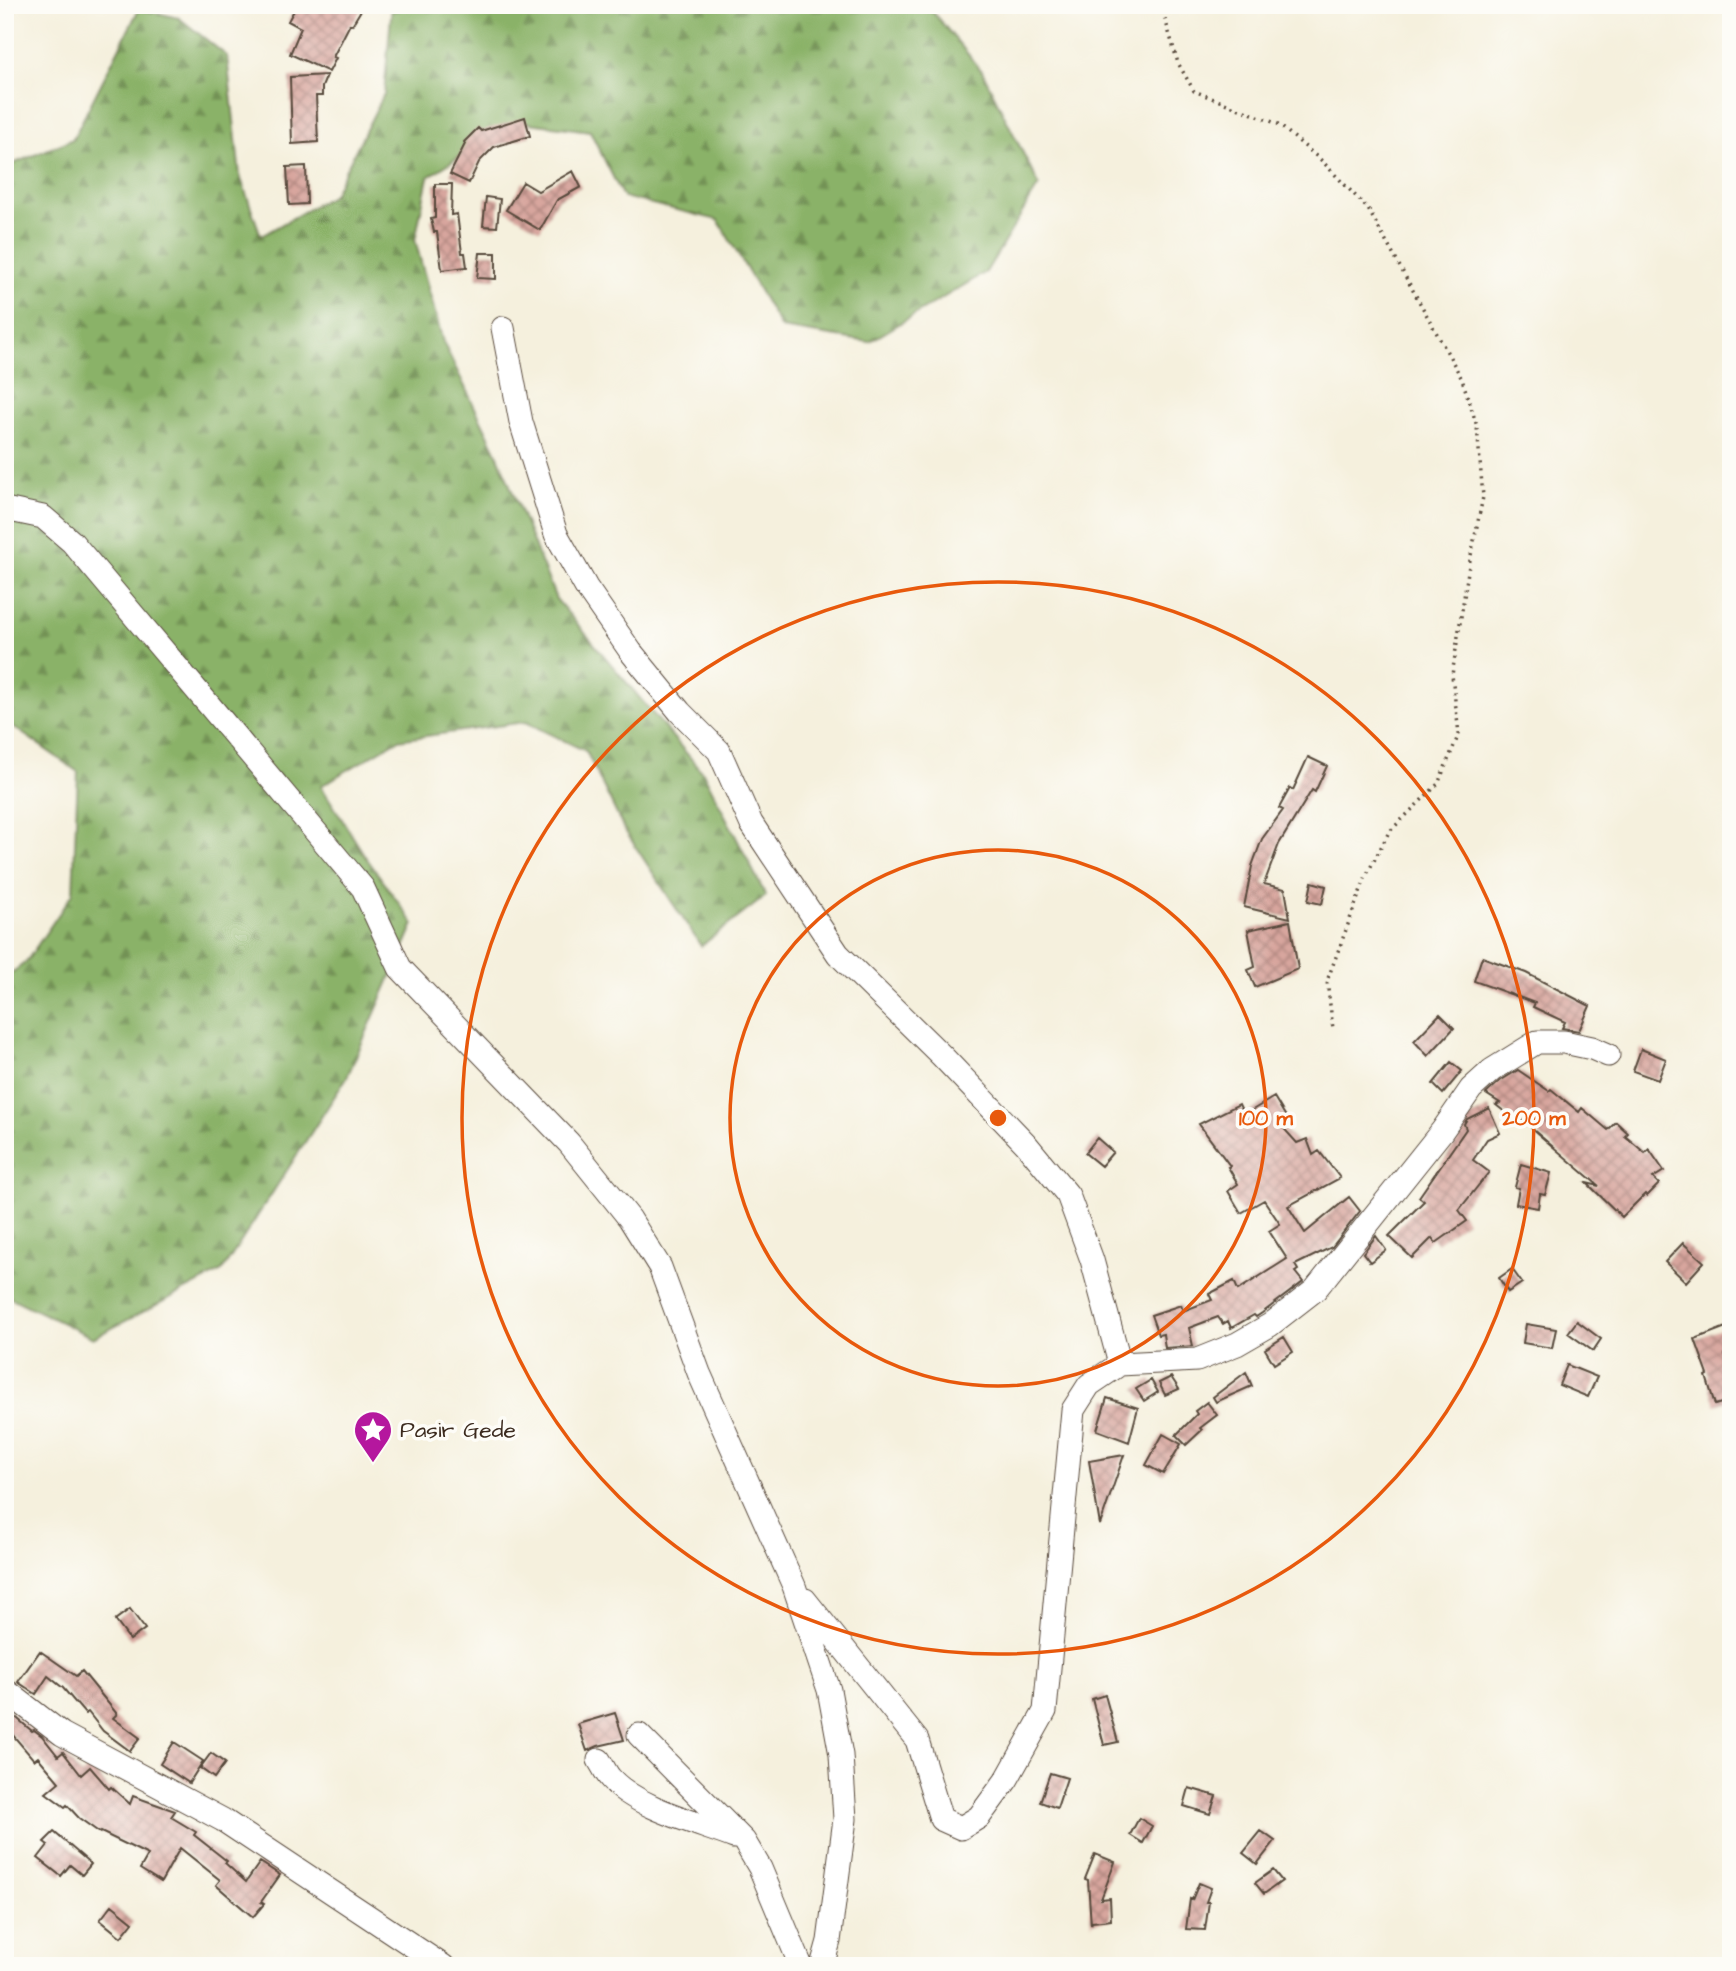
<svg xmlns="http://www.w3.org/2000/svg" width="1736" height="1971" font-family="'Architects Daughter',sans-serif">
<defs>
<pattern id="forest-firs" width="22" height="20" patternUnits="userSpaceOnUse" patternTransform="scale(1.75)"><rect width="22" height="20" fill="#8ab268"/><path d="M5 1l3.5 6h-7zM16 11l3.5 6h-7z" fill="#729155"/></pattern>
<pattern id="building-cross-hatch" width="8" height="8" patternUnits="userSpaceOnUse" patternTransform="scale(1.75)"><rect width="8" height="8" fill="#d8a69e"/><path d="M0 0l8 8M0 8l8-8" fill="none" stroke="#b08780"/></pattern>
</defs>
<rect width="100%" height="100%" fill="#fdfcf7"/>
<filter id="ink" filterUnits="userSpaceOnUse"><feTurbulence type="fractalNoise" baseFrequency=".0143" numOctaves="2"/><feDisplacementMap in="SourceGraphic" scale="14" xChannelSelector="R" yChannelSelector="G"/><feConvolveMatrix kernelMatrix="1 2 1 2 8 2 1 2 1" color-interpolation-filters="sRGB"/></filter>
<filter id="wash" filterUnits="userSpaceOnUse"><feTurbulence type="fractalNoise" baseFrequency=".00686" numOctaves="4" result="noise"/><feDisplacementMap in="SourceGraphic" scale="28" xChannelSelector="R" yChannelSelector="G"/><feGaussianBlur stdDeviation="1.57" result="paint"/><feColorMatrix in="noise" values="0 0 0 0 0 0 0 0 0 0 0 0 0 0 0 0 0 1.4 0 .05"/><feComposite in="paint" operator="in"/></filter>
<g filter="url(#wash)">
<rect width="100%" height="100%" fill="#f5f0dd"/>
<path fill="url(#forest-firs)" stroke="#626e43" stroke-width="2" d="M392,5h535l55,66 57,114 -53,87 -117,70 -88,-14 -63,-108 -95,-23 -33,-66 -76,-10 -86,56 -13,63 28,102 53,109 60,148 148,175 62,122 -65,50 -77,-117 -38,-78 -61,-29 -127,18 -77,46 44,70 49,68 -67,153 -125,194 -129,67 -88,-43v-317l21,-16 47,-69 5,-121 -73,-51v-558l8,1 60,-25 66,-130 40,9 48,38 13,120 21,60 72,-41 51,-101z"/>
<g id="blocks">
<path fill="url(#building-cross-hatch)" d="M297,5h56l8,5 -9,15 -2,-1 -17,33 3,1 -7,14 -39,-18 11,-26 -13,-7z
M327,75l-5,12v9h-6l2,46 -26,2 -2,-67z
M525,117l5,19 -36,11 -15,15 -10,21 -19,-9 15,-30 -1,-2 14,-14 3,3z
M306,166l1,38 -18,1 -2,-38z
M573,171l8,16 -24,13 -17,30 -34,-20 17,-28 15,9z
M435,184h17l-1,31 6,-1 5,39h3l2,14 -25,3 -5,-38h-3l-3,-13 4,-1z
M486,197l14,2 -3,28 -14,-1z
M480,253h16v26l-19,-1z
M1308,757l19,9 -12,26 -3,-2 -33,54 -15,40 21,5 5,29 -46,-11 8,-41 10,-27 21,-29 -4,-2 11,-20 3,2z
M1312,882l14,4 -4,18 -14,-3z
M1290,921l8,48 -43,18 -7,-17 7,-3 -7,-37z
M1482,957l44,16 64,33 -11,25 -17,-3 3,-6 -32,-15 2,-4 -61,-22z
M1440,1014l14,14 -26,28 -14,-15z
M1641,1049l25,10 -8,21 -25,-9z
M1451,1062l11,9 -19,23 -10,-10z
M1518,1070l31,21 2,-2 28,23 3,-4 26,22 8,-8 12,11 -3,3 20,17 4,-4 15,22 -11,7 6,6 -12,12 -2,-2 -23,23 -35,-34 12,3 -68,-58 3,-14 -8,11 -5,-5 -2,3 -23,-18 4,-2 -14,-9 14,-13z
M1274,1097l12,20 -8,5 19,21 10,-4 6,16 6,-4 21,27 -52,28 17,27 44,-36 11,14 -28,36 -37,18 3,5 -3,2 8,10 -41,31 -6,4 -2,-2 -23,13 -3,-7 -5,3 -5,-7 -29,11 4,18 -28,2 -2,-14 -5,1 -7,-20 30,-10 2,6 29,-11 -3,-6 25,-13 4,9 49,-31 -18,-28 11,-7 -16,-24 -23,13 -13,-22 10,-7 -10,-17 2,-1 -31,-42 40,-20 5,11z
M1489,1108l11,25 -13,6 -14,21 16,12 -30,38 8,11 -31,22 -4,-5 -20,20 -23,-22 35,-35 -5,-4 47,-68 -2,-5 3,-5z
M1097,1138l16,14 -12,14 -16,-13z
M1521,1164l30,9 -6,22 -5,-1 -2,14 -22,-4 3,-16 -4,-1z
M1376,1236l10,14 -16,12 -7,-9z
M1683,1243l21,19 -18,20 -21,-20z
M1512,1269l10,14 -14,9 -9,-14z
M1577,1321l24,18 -8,12 -25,-18z
M1526,1324l30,5 -4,19 -29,-5z
M1731,1325v28l-6,1 6,25v21l-16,5 -9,-29 2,-1 -13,-36z
M1284,1337l9,15 -19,12 -9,-15z
M1567,1365l30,12 -9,20 -29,-12z
M1246,1372l6,14 -36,16 -3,-5z
M1171,1377l8,12 -14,6 -6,-12z
M1151,1380l7,12 -14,9 -8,-12z
M1107,1398l31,10 -9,34 -32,-12z
M1207,1402l10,13 -17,13 2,2 -16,15 -10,-10 21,-21 -2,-3z
M1163,1434l18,10 -18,30 -17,-9z
M1124,1455l-24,70 -11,-64z
M130,1609l15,20 -15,11 -15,-20z
M40,1651l36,25 6,-5 35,43 -4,4 27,20 -10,13 -27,-20 -15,-19 -3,2 -22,-26 -15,-12 -12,18 -18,-12z
M1105,1695l13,47 -14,3 -12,-46z
M5,1708l27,23 2,-1 8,6 16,20 5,-4 18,23 9,-8 19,22 2,-2 19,17 3,-8 42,15 -4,6 25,15 -2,3 33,26 -2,2 21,19 14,-20 20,13 -19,27 3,2 -11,13 -37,-32 4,-5 -40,-32 -19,34 -21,-13 8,-14 -47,-23 -1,1 -21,-15 -12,-13 -2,2 -19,-14 13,-11 -21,-25 -4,3 -22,-26 -7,5z
M615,1713l9,27 -26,6 -11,5 -9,-27z
M174,1742l29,19 -14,22 -29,-19z
M211,1753l14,10 -11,15 -14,-10z
M1050,1773l17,5 -10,30 -17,-6z
M1189,1788l27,8 -6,18 -26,-8z
M1139,1818l13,8 -9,17 -13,-8z
M1261,1831l14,10 -18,23 -14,-11z
M54,1832l37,32 -9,11 -12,-10 -9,11 -23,-18 10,-13 -4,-3z
M1095,1854l20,8 -14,37 9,-1 1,22 -19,2 -1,3 -3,-45 -3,-1z
M1273,1870l9,11 -18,13 -9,-11z
M1199,1883l12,5 -5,14h3l-4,28 -19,-1 4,-30 2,1z
M112,1905l21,17 -12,15 -21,-17z"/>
</g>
</g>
<g filter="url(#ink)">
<use href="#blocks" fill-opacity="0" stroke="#57483b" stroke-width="2"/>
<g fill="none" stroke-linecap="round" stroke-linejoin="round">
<defs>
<path id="minor" d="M503,328l18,94 35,112 30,53 45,65 49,60 39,39 32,72 87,131 104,102 84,88 42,51 24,65 28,104
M5,509l38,8 29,25 291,346 37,80 169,175 61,76 30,48 39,106 95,213 35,104 12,65 4,64 -16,122 -7,25
M805,1600l112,140 24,79 20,9 18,-11 28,-38 38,-68 28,-301 16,-25 31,-21 77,-4 40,-16 33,-19 45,-35 127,-159 29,-42 21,-19 45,-28h27l28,6 16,7
M5,1690l57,44 161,86 220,146
M639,1735l105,106 16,27 41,98
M599,1760c4,6 7,14 12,19 26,29 87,44 123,58"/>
</defs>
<use href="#minor" stroke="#57483b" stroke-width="25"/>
<path stroke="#57483b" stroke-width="3.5" stroke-dasharray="2 5" stroke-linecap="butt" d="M1161,5l17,58 16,28 84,33 44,37 46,48 94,170 15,47 6,71 -14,68 -17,110 7,59 -21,50 -49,48 -23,44 -39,105 6,48"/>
<use href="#minor" stroke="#fff" stroke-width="23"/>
</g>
</g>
<g fill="none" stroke="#e8590c" stroke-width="3.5">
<circle cx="998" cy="1118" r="268"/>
<circle cx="998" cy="1118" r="536"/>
</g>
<defs>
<symbol id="sight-pin" viewBox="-11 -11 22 30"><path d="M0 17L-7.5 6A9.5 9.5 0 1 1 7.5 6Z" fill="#b5179e" stroke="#fdfcf7"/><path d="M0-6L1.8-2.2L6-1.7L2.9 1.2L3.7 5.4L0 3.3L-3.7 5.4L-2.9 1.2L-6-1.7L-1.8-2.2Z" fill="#fff"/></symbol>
</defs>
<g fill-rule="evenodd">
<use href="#sight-pin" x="351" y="1408" width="44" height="60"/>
</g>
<g text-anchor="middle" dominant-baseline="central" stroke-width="7" stroke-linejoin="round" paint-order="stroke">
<g font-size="23" fill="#3b2a1e" stroke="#fdfcf7" text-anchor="start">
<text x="400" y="1430">Pasir Gede</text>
</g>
</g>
<circle cx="998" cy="1118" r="10" fill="#e8590c" stroke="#fdfcf7" stroke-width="3.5"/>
<g font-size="21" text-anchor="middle" font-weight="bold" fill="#e8590c" stroke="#fdfcf7" stroke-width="7" stroke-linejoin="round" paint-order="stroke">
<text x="1266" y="1125">100 m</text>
<text x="1534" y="1125">200 m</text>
</g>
<rect width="1736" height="1971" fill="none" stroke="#fdfcf7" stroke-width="28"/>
</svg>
